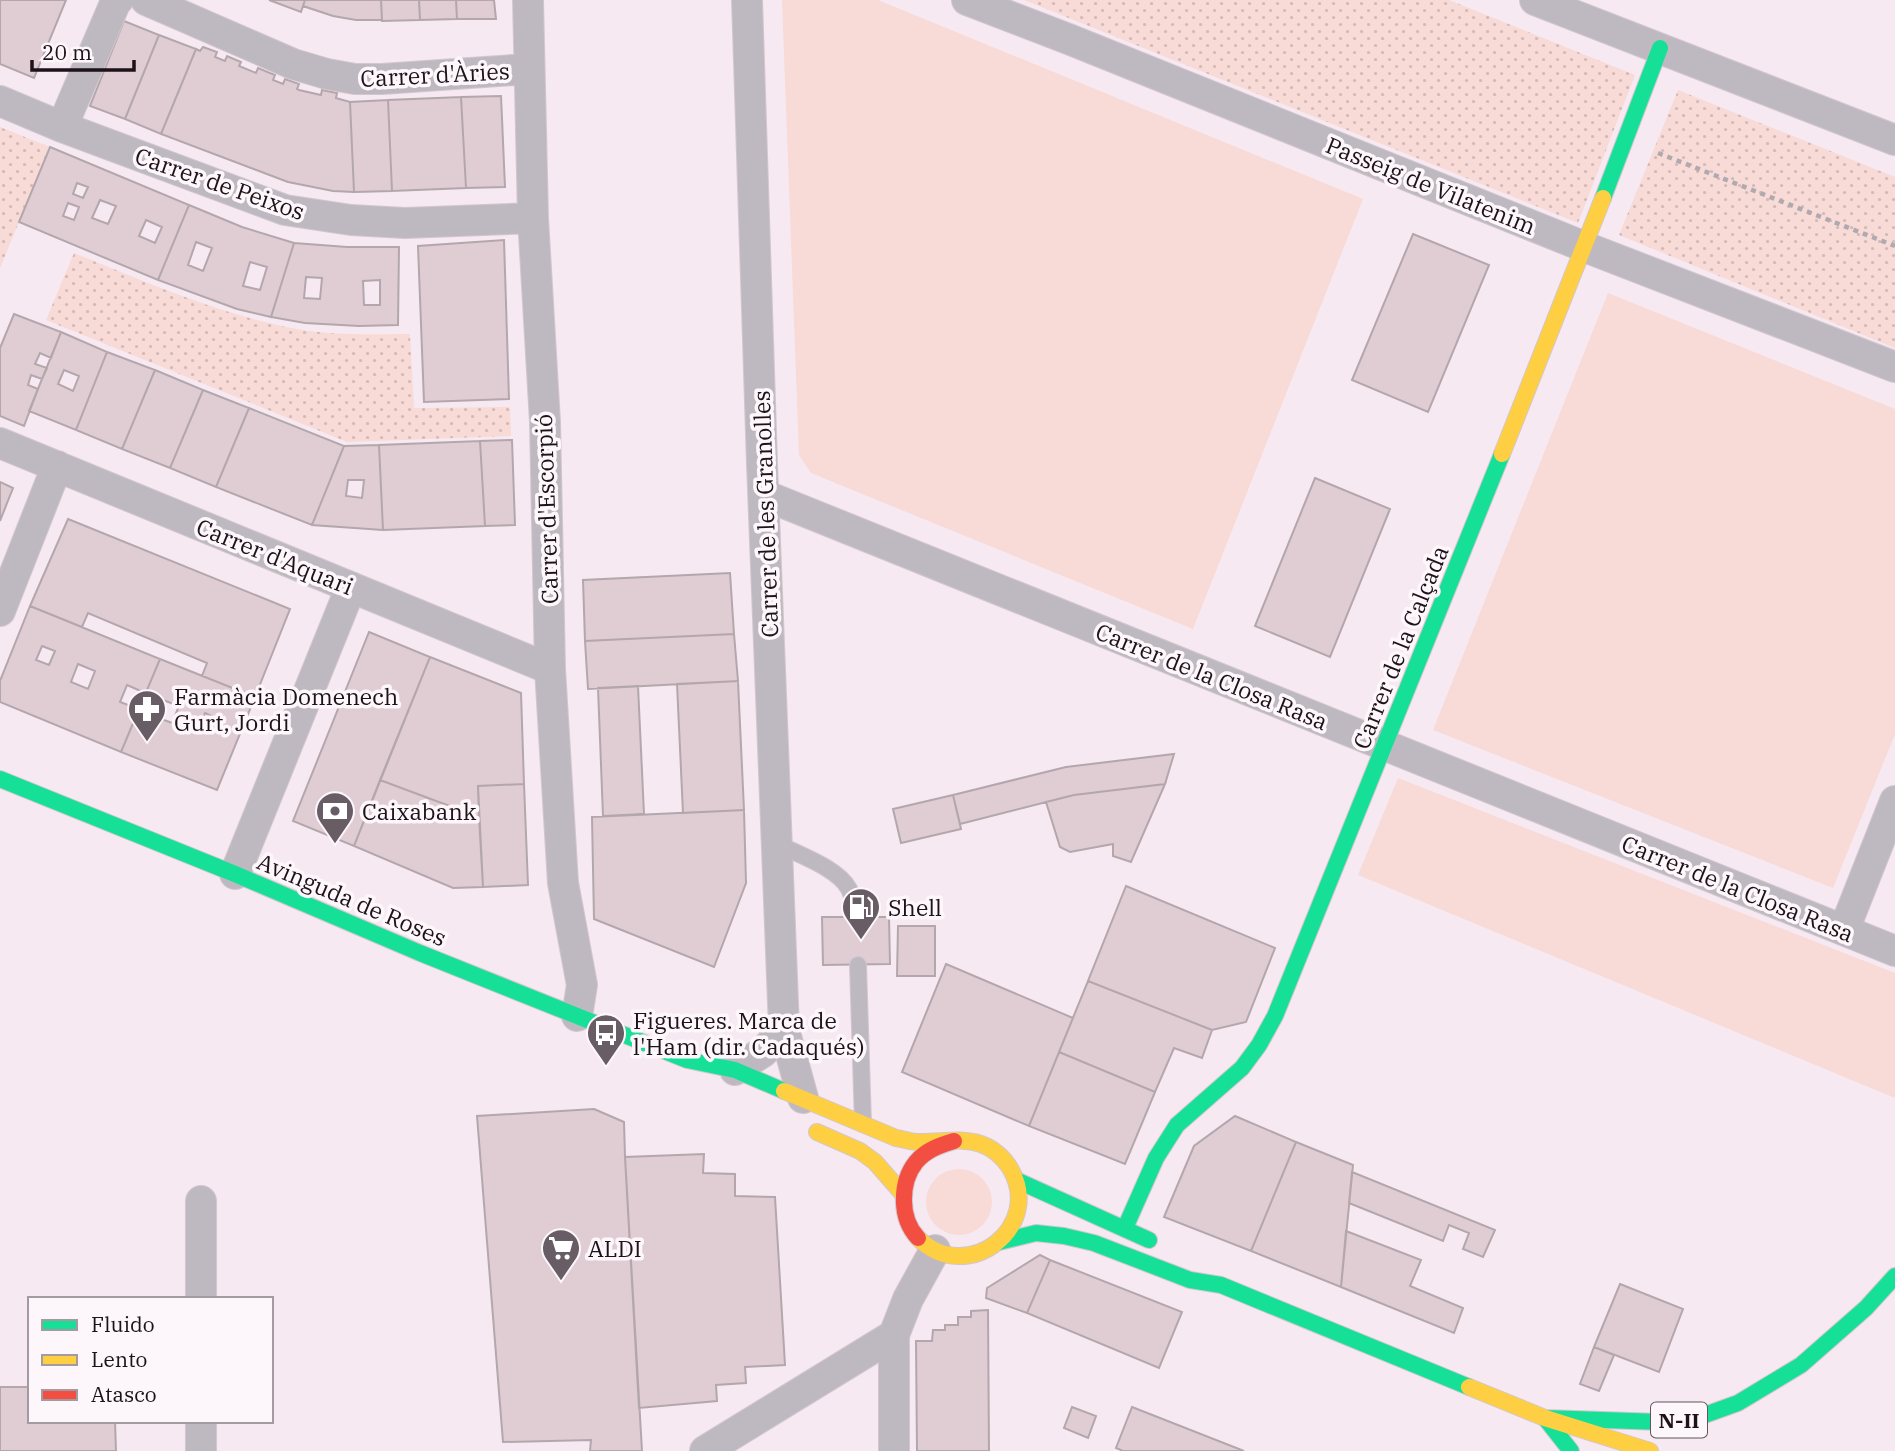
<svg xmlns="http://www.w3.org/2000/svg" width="1895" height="1451" font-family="'IBM Plex Serif',serif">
<defs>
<pattern id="park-dots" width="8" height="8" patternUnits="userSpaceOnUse" patternTransform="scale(1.75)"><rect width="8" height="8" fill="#f8dad6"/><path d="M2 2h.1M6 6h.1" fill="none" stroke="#d4bab7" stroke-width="1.8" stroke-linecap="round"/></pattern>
</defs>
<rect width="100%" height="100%" fill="#f7e9f2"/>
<path fill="#f8dad6" d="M782,0h96l485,199 -170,430 -382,-156 -12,-18z
M1608,293l287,116v325l-62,154 -400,-158z
M1398,778l497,195v125l-537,-223z
M926 1202a33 33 0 1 1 66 0a33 33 0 1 1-66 0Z"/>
<path fill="url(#park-dots)" d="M1024,0h425l186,75 -57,148z
M1678,90l217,87v171l-276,-113z
M0,127l50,20 -50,121z
M74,253c73,29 146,62 223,76 37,7 75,5 113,5l4,74 96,-1 1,29 -164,6 -301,-122z"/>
<path fill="#e0cdd3" stroke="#b3a7ac" stroke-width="2" fill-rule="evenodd" d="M0,0h66l-32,78 -34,-14z
M269,0h36l-4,12z
M305,0h76l1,20h-26l-23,-4 -30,-10z
M381,0h38l1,20 -38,1z
M419,0h37l1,19 -37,1z
M456,0h38l2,19h-39z
M124,21l35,14 -34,84 -35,-13z
M159,35l37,14 -35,85 -36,-15z
M203,47l14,5 -2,5 10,4 2,-5 14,6 -2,4 17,7 2,-5 17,7 -2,5 10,4 2,-5 14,5 -2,5 2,1 22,5 1,-5 15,3 -1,5 14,4 4,90 -21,-1 -45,-9 -127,-48 35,-85 4,2z
M501,96l4,91 -39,1 -5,-91z
M461,97l5,91 -74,3 -4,-91z
M388,100l4,91 -38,1 -4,-90z
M50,147l139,58 -31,75 -139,-58zM77,183l11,4 -5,11 -10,-4zM100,200l16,6 -8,18 -16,-6zM68,203l11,4 -5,13 -11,-4zM146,220l16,7 -7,16 -16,-7z
M189,205l53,22 52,16 -23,74 -34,-8 -79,-29zM196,242l16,6 -9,23 -15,-6zM250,262l17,5 -7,23 -17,-4z
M1413,234l76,31 -61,147 -76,-32z
M504,240l5,159 -85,3 -6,-156z
M294,243l53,4h52l-1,78 -39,1 -54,-3 -34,-6zM306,277l16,1 -2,21 -16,-1zM380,280v25h-16l-1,-24z
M14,314l47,18 -10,26 -11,-5 -5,11 12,4 -5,11 -11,-4 -3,10 10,4 -14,37 -24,-10v-68z
M61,332l46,20 -31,78 -47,-19zM64,370l15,6 -6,15 -15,-7z
M107,352l48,18 -33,79 -46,-19z
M155,370l48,20 -33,78 -48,-19z
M203,390l46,18 -33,79 -46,-19z
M249,408l95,38 -32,79 -96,-38z
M512,440l3,85 -30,1 -5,-85z
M480,441l5,85 -102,4 -4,-85z
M379,445l4,85 -71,-5 32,-79zM348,480h16l-2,18 -16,-2z
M1315,478l75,31 -60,148 -75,-31z
M0,482l13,6 -13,33z
M68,519l222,90 -35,88 -53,-21 5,-13 -119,-50 -6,14 -52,-21z
M730,573l4,61 -149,7 -2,-61z
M30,606l130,53 -39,93 -121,-50v-21zM42,646l13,5 -6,14 -13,-5zM78,664l17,7 -7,18 -17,-7zM127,685l16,7 -7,16 -16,-6z
M369,632l61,25 -76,189 -61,-25z
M734,634l4,47 -150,8 -3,-48z
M430,657l91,36 3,91 -46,2 1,31 -99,-37z
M160,659l95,38 -38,93 -96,-38zM163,700l16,6 -7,17 -16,-6zM205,713l13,6 -5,12 -13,-5z
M738,681l6,129 -61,3 -6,-129z
M638,686l6,128 -41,2 -5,-128z
M1174,754l-9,30 -91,11 -114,29 -7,-29 113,-28z
M380,780l99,37 4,70 -30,1 -99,-42z
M524,784l4,101 -45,2 -5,-101z
M1165,784l-34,78 -18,-6v-12l-43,8 -10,-5 -14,-45 28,-7z
M953,795l8,34 -60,14 -8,-34z
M744,810l2,73 -32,84 -120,-48 -2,-102z
M1126,886l149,62 -29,74 -34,8 -124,-49z
M822,917h67l1,47 -67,1z
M898,926h37v50h-38z
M946,964l127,54 -44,108 -127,-54z
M1088,981l124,49 -10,28 -28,-10 -19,44 -96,-40z
M1059,1052l96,40 -30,72 -96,-38z
M594,1109l30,13 1,35 17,294h-52l1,-11 -88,2 -26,-326z
M1235,1116l61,26 -45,109 -87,-34 30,-71z
M1296,1142l57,23 -12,122 -90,-36z
M704,1154l-1,19 32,1v22l40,1 10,168 -40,2 1,16 -30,2 1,16 -78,7 -14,-251z
M1352,1172l143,58 -12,27 -20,-8 6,-16 -20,-8 -6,16 -94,-38z
M1346,1231l75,29 -11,26 53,22 -9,25 -113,-46z
M1040,1255l10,5 -23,53 -41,-15 1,-10z
M1050,1260l132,52 -23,56 -132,-55z
M1620,1284l63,25 -24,63 -65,-25z
M988,1310l1,141h-72l-1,-110h16l1,-11h12v-5h13v-8h13v-6z
M1594,1347l20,8 -15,36 -19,-7z
M0,1387h30v34h85l1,30h-116z
M1072,1407l24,9 -8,22 -24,-10z
M1132,1407l112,44h-121l-7,-3z"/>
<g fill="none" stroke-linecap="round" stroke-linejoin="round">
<defs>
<path id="lane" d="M778,844c21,11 60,24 71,45 4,8 6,19 8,28
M858,965l5,159"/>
<path id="street" d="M146,0l147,64 34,10 28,5h27l146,-10
M528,0l5,218 12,204 5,247 13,214 19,102 -5,31
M747,0l15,464 22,565 19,69
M967,0l104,40 514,207 310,120
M1535,0l360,140
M0,101l62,26 223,83 66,10 54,3 128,-5
M62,127l54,-126 2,-1
M0,443l550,226
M764,495l1131,456
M0,611l57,-145
M235,874l116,-287
M1844,930l51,-129
M735,1070l28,-18 21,-23
M201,1299v-98
M894,1335v116
M201,1451v-30
M705,1451l189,-116 14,-36 27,-49"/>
<path id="fast" d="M1603,198l57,-150
M0,779l235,95 185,79 267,107 48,10 49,21
M1016,1180l133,60
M1125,1228l31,-70 21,-33 65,-57 17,-23 16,-29 227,-562
M999,1242l37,-9 28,3 30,7 96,37 31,5 248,102
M1545,1418l116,4 41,-6 36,-13 63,-38 65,-57 29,-32
M1545,1418l26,33"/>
<path id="slow" d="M1502,454l101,-256
M784,1091l112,47c7,1 14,4 21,4 21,1 43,-5 64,2 11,4 22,13 29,24 35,59 -43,119 -92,70
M817,1132l43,19 15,11 27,31
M1469,1387l76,31 105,33"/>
<path id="jam" d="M918,1238c-19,-20 -18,-56 -2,-76 10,-12 24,-17 38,-21"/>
</defs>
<use href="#lane" stroke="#d3c7ce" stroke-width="18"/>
<use href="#street" stroke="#d3c7ce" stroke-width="32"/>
<use href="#fast" stroke="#d3c7ce" stroke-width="18"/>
<use href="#slow" stroke="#d3c7ce" stroke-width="18"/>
<use href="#jam" stroke="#d3c7ce" stroke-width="18"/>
<path stroke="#b0a9b0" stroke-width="4.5" stroke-dasharray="5 5" stroke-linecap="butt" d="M1658,153l237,93"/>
<use href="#lane" stroke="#beb9c1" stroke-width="16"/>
<use href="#street" stroke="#beb9c1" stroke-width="30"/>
<use href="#fast" stroke="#16e098" stroke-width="16"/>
<use href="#slow" stroke="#ffcf43" stroke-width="16"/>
<use href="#jam" stroke="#f24e42" stroke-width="16"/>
</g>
<defs>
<symbol id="pharmacy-pin" viewBox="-11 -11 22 30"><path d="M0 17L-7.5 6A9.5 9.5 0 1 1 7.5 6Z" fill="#695d65" stroke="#fdf7fb"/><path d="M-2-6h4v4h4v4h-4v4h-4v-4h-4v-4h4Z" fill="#fff"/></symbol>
<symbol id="bank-pin" viewBox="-11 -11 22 30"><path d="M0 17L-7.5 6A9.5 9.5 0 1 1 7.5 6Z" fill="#695d65" stroke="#fdf7fb"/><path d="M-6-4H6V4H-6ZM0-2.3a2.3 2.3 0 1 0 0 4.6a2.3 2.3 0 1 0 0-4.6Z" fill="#fff"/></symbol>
<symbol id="fuel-pin" viewBox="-11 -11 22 30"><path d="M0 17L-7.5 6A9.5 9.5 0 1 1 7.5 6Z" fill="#695d65" stroke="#fdf7fb"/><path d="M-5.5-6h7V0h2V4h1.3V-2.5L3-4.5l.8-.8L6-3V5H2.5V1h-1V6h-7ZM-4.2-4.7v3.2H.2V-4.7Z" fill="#fff"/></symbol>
<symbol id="bus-pin" viewBox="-11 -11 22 30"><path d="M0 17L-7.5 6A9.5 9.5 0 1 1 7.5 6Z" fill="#695d65" stroke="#fdf7fb"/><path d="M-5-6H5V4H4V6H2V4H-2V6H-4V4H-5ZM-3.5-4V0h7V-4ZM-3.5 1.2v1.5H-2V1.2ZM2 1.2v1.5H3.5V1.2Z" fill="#fff"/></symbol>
<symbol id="supermarket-pin" viewBox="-11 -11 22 30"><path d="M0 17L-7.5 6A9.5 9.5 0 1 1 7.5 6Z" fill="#695d65" stroke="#fdf7fb"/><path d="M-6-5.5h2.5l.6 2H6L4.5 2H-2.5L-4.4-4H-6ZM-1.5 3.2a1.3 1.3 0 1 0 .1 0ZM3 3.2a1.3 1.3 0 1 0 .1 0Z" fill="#fff"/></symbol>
</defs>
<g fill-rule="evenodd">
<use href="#pharmacy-pin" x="125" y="687" width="44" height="60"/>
<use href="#bank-pin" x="313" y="789" width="44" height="60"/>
<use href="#fuel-pin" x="839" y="885" width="44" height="60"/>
<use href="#bus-pin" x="584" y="1011" width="44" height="60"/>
<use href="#supermarket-pin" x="539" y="1226" width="44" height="60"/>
</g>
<g text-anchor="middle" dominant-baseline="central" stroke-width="7" stroke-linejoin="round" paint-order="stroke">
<rect fill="#fdf7fb" stroke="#60575d" stroke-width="2" x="1651" y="1402.5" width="56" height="35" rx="5"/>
<g font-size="21" font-weight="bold" fill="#1d1219">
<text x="1679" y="1420">N-II</text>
</g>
<g font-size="23" fill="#1d1219" stroke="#fdf7fb">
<text transform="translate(435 74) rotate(-3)">Carrer d'Àries</text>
<text transform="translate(220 183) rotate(19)">Carrer de Peixos</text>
<text transform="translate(1431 185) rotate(22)">Passeig de Vilatenim</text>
<text transform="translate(546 509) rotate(-92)">Carrer d'Escorpió</text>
<text transform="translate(765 514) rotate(-92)">Carrer de les Granolles</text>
<text transform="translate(275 556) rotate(22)">Carrer d'Aquari</text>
<text transform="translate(1400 647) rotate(-68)">Carrer de la Calçada</text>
<text transform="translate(1212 676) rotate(22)">Carrer de la Closa Rasa</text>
<text transform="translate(1738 888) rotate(22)">Carrer de la Closa Rasa</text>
<text transform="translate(352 899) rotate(23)">Avinguda de Roses</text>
</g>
<g font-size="23" fill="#1d1219" stroke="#fdf7fb" text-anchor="start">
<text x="174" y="696">Farmàcia Domenech<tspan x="174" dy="26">Gurt, Jordi</tspan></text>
<text x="362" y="811">Caixabank</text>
<text x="888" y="907">Shell</text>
<text x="633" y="1020">Figueres. Marca de<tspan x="633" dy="26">l'Ham (dir. Cadaqués)</tspan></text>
<text x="588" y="1248">ALDI</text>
</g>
</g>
<rect x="28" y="1297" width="245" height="126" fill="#fdf7fb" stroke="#a39ba1" stroke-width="2"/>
<rect x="42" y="1320" width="35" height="10" fill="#16e098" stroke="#a39ba1" stroke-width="2"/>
<text x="91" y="1332" font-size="21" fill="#1d1219">Fluido</text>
<rect x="42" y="1355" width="35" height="10" fill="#ffcf43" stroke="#a39ba1" stroke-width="2"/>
<text x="91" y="1367" font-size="21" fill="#1d1219">Lento</text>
<rect x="42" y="1390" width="35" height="10" fill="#f24e42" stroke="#a39ba1" stroke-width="2"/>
<text x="91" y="1402" font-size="21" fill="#1d1219">Atasco</text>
<path d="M32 60v10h102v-10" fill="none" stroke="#1d1219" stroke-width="3.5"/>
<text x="42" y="60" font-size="21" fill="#1d1219" stroke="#fdf7fb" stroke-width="5" paint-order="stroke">20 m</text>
</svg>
